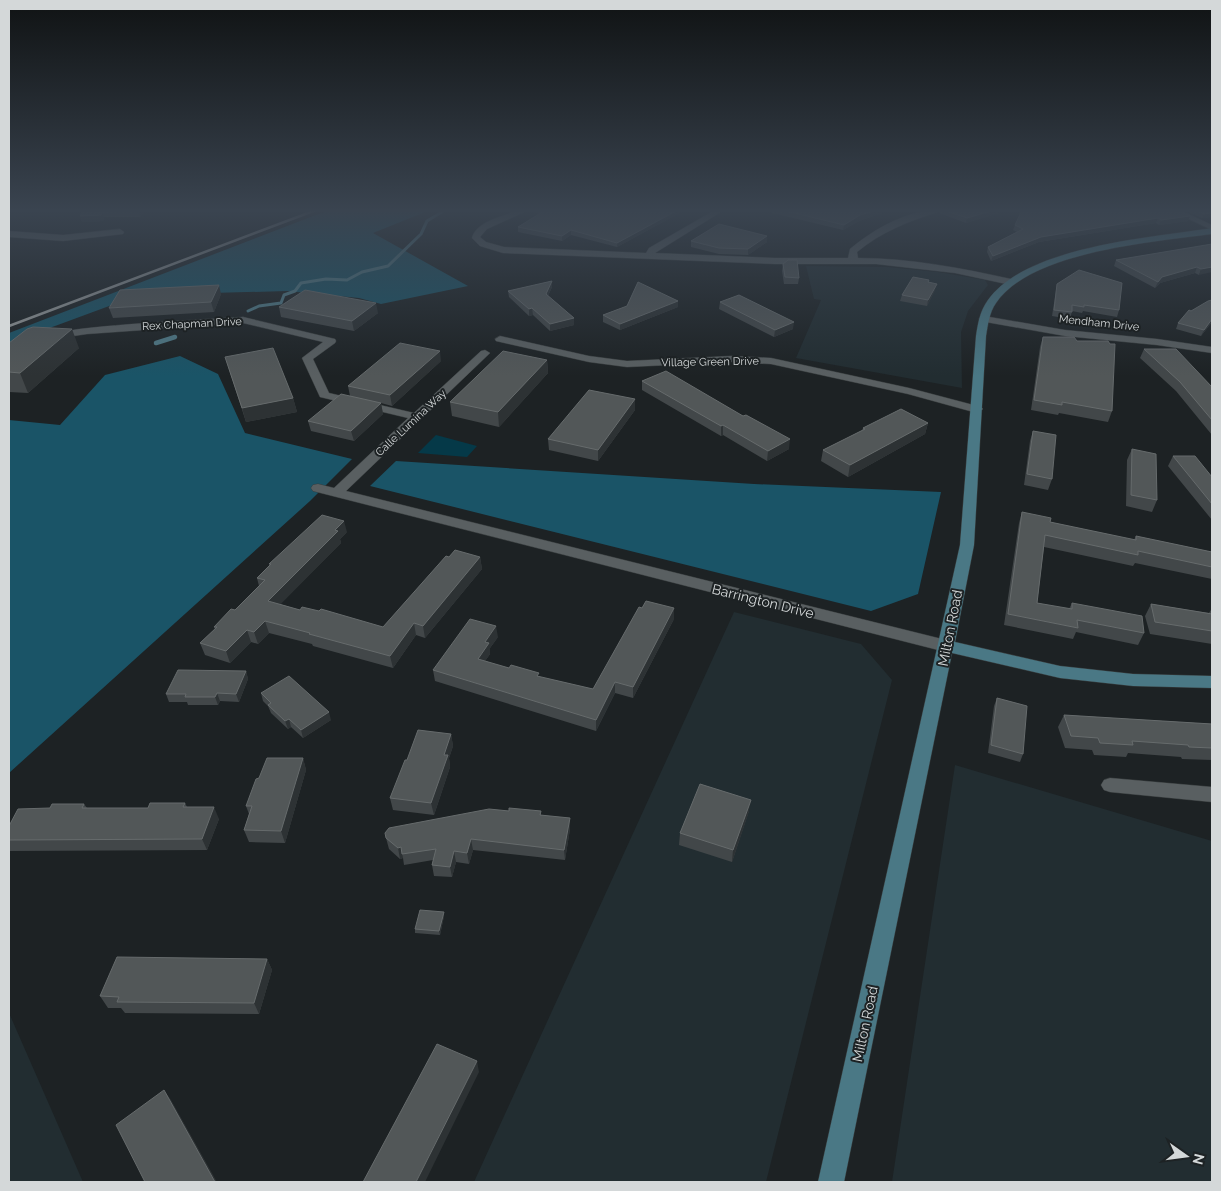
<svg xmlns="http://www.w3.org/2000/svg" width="1221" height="1191" font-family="Raleway,sans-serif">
<rect width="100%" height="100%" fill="#1d2224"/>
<path fill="#222d31" d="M806,266l81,1 51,5 47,8 3,5 -20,26 -7,21 1,56 -166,-30 25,-58 -7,-1z
M734,612l127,32 31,36 -126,502h-292z
M955,765l257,76v341h-320z
M9,1013l74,169h-74z"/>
<path fill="#053948" d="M436,435l41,11 -10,11 -49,-4z"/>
<path fill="#1a5467" d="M329,210h101l-57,23 95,53 -87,18 -22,-6 -72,-7 -148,4 -130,48v-10z
M180,356l38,18 27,59 107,26 -42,42 -301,272v-353l51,5 45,-50z
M396,461l358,23 187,8 -23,102 -47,17 -501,-125z"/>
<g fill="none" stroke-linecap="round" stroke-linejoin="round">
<path stroke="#507b88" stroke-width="3" d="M248,311l11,-5 22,-3 3,-8 11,-4 6,-8 25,-4 21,1 15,-8 26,-6 33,-32 6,-13 18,-11"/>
<path stroke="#507b88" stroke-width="4.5" d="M156,343l19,-6"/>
<defs>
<path id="street" d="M519,210h10l-42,19 -7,8 6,5 18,5 142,6 3,-5 66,-38h9l-69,43 120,5h73l2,-9c24,-20 57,-39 89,-39l-1,2c-29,9 -57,20 -81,40l1,6c51,0 103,10 153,21l5,3 -5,3 -56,-12 -79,-9h-101l-272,-11 -23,-7 -8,-8c4,-17 32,-22 47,-28z
M1170,210h10l32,15v5z
M120,229l4,3 -1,2 -60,7 -54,-4v-6l54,4z
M984,316l81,14 92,9 55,8v6l-55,-8 -92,-9 -85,-15 -1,-2z
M243,317l92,22 1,2 -1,2 -22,16 16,34 85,20 67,-62 4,-1 5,3 -144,138 600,149 6,2 2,4 -2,4 -6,2 -633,-161 -2,-3 2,-3 5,-1 16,4 74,-70 -88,-21 -18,-39 21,-16 -80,-19 -156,11 -34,5 -5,-3c11,-10 169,-17 195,-19z
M500,336l89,20 38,5 105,-5 39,2 138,30 72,19 2,2 -6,4 -69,-19 -137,-30 -39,-2 -105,5 -38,-5 -93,-21 -1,-2z
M1110,778l102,9v15l-102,-10 -6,-2 -3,-5 3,-5z"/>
<path id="secondary" d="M1212,228v6c-58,8 -181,17 -216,69 -7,10 -8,22 -10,33l-12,209 -19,97 105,24 73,8 79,2v12l-79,-2 -73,-8 -108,-25 -108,529h-26l142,-637 16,-209c2,-13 4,-25 12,-36 39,-54 162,-62 224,-72z"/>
</defs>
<use href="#street" stroke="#383d3e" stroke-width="1"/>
<use href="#secondary" stroke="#383d3e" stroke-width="1"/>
<use href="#street" fill="#595f61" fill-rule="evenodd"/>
<use href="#secondary" fill="#4a7885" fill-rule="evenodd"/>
<path stroke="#939798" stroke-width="2.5" d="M9,326l307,-116"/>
</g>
<path fill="#424749" d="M83,210h63l-6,7h-36l-1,4 -21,1 -2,-6z
M530,210h155l-68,37 -46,-12 -9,6 -44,-9v-5l21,-13 -8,-3z
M760,210h131l-32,11 -16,9z
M940,210h60l-1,3 -33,10 -27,-10z
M1184,210h28v7l-10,1z
M1042,213l148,3 -2,5 -29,4 -3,-2 -117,19 -48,19 -4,-9 1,-5 29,-15 -4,-2 2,-5z
M691,241l76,1 -19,13 -29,-1 -28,-7z
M1212,244l-13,31 -4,-2 -35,10 -5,5 -41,-22 2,-6z
M783,264l16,14 -1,6h-14l-2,-13z
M929,280v2l6,8 -8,16 -27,-5 2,-6z
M552,281v6l-4,9 26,22v7l-24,6 -17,-16 -4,1 -20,-19 -1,-6z
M1057,284l62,26 -2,7 -34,-6 -1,2 -10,-2 -2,8 -18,-3 4,-26z
M221,294l-7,18 -101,6 -4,-10z
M1212,300v22l-11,14 -25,-7 2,-6 13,-12z
M720,302l73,27 -19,8 -55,-28z
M279,307l99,6 -24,18 -73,-14z
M678,307l-58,23 -17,-8v-7z
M1043,337l34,4 35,70 -4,11 -49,-9 -1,2 -27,-5 9,-63z
M9,343l70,5 -51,45 -19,-1z
M1144,349l68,38v48l-36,-44 -36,-33z
M225,357l68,41 4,14 -51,10z
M547,360l1,13 -49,54 -47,-11 -2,-14z
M441,361l-49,45 -11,-3 2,11 -29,27 -43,-10 -3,-10 42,-25 -2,-10z
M642,381l101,35 46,33 -22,12 -44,-26 -2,1 -79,-46z
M635,399v11l-37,51 -49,-11 -1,-11z
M928,423l-3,11 -77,43 -27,-16 2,-11 39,-19 1,-3z
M1033,431l19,48 -4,11 -24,-5 6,-44z
M1132,449l25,51 -5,12 -26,-6 1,-46z
M1173,456l39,21v43l-44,-54z
M1022,512l28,10 84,18 2,-4 76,16v27l-77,-16 -2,3 -89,-19 -7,56 32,6 3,-6 72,30 -6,12 -62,-13 -3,7 -69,-14 15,-102z
M347,532l-7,7 1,4 -61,61 20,6 83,17 66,-70h31l2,12 -57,69 -9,-3 -23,33 -80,-22 -1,-2 -43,-11 -11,11 -7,-2 -21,21 -25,-8 -5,-12 15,-14 -1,-2 21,-17 24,-24 -2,-8 13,-13 -1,-1z
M1151,604l58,9 3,-5v36l-62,-10 -5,-18z
M674,619l-41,79 -18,-5 -19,38 -161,-50 -2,-11 65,-33 -8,11v6l-5,7 54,16 54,12z
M246,671l2,8 -9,23 -19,-1 -2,4h-30l-1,-3h-18l-3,-8z
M261,693l70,27 -28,18 -12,-11 -3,2 -17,-16 -3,-7 -5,-5z
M997,698l26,56 -3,8 -32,-9 6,-47z
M1064,715l148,9v36l-30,-1 -1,-2 -53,-4 -2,4 -32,-2 -2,-5 -27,-2 -7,-21z
M451,734l2,12 -4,12 1,9 -16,48 -41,-5 -3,-12 17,-38z
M303,758l3,12 -21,73 -36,-1 -5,-12 5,-16 -3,-8 13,-28z
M185,803l2,4 32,12 -12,31 -197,1 -1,-1v-24l41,-18 34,-4 3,4h61z
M509,811h32v4l29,14 -5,31 -92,-10 -4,14 -13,-2 -4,15 -18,-1 -2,-11 1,-5 -29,5 -1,-7 -3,1 -11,-10 -3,-11z
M749,811l-17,51 -53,-17 1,-12z
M444,916l-4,19 -25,-2v-4z
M267,959l5,11 -13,44 -134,-1 -4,-5h-13l-8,-12z"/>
<path fill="#2d3234" d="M139,210h7l-6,7 -2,-6z
M678,210h7l-68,37v-4z
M877,210h14l-32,11 -16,9 1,-5 16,-10z
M995,210h5l-1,3 -33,10 1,-5z
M102,212l2,5 -1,4 -21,1 -2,-6z
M1212,213v4l-10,1 2,-4z
M1190,216l-2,5 -29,4 2,-5z
M1158,218l-2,5 -117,19 -48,19 2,-5 48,-19z
M571,230v5l-9,6v-5z
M767,236v6l-19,13v-6z
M1197,267l-2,6 -35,10 -5,5 3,-6 4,-5z
M1212,267v5l-13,3 2,-6z
M552,281v6l-6,13v-6z
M937,284l-2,6 -8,16 1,-6z
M219,285l2,9 -7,18 -3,-10z
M678,301v6l-58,23v-6z
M376,303l2,10 -24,18 -2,-10z
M532,308l1,7 -4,1v-7z
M574,318v7l-24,6v-7z
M1212,319v3l-11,14 3,-6z
M794,322l-1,7 -19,8 1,-7z
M72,329l7,19 -51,45 -8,-20z
M440,351l1,10 -49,45 -2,-11z
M547,360l1,13 -49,54 -1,-15z
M293,398l4,14 -51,10 -4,-14z
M635,399v11l-37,51v-11z
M381,403l2,11 -29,27 -3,-10z
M928,423l-3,11 -77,43 2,-12z
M723,425v10l-2,1v-10z
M790,439l-1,10 -22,12 1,-10z
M344,521l3,11 -7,7 1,4 -69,70 -4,-12 67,-71z
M480,557l2,12 -57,69 -2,-12z
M674,608v11l-41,79v-11z
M265,621l4,12 -11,11 -4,-12z
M414,623l2,12 -23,33 -3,-12z
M496,626l2,11 -8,11v6l-11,16 -1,-11 7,-17z
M247,630l4,12 -21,21 -4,-12z
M246,671l2,8 -9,23 -3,-8z
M615,682v11l-19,38v-11z
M217,693l3,8 -2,4 -3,-8z
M329,712l2,8 -28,18 -2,-8z
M289,719l2,8 -3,2 -3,-8z
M451,734l2,12 -4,12 1,9 -16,48 -3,-12 13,-48z
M303,758l3,12 -21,73 -4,-12z
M751,800l-2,11 -17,51 1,-12z
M214,807l5,12 -12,31 -5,-11z
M570,818v11l-5,31 -1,-10z
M471,839l2,11 -4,14 -2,-11z
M401,847l2,11 -3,1 -2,-11z
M454,851l2,11 -4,15 -2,-10z
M444,912v4l-4,19 -1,-4z
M267,959l5,11 -13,44 -5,-11z
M477,1061l2,11 -54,110h-9z
M164,1090l7,10 46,82h-2z"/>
<path fill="#525758" stroke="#666b6c" d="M83,210h56l-1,1 -36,1 -1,3 -21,1z
M540,210h138l-61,33 -46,-13 -9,6 -44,-9 26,-16z
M782,210h95l-17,5 -16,10z
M944,210h51l-28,8z
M1022,210h16l4,3 25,-3h110l13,6 -29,4 -3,-2 -117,19 -48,19 -5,-9 35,-18 -8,-4z
M1195,210h17v3l-8,1z
M719,224l48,12 -19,13 -29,-1 -28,-7z
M1212,244v23l-11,2 -4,-2 -35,10 -4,5 -42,-22z
M788,260h9l2,18 -14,-1 -2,-13z
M1079,270l43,13 -3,27 -35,-5v2l-12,-2v7l-18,-2 3,-26z
M913,277l16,3 -1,2 9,2 -9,16 -26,-5z
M552,281l-6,13 28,24 -24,6 -18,-16 -3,1 -21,-18z
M638,282l40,19 -58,23 -17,-9 24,-9z
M219,285l-8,17 -102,6 11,-18z
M305,290l71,13 -24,18 -73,-14z
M739,295l55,27 -19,8 -55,-28z
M1212,300v19l-8,11 -26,-7 11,-13 2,1 17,-10z
M33,327l39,2 -52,44 -11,-1v-29l18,-14z
M1043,337h31l3,4h31l2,3h5l-3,67 -50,-9v3l-28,-5z
M400,343l40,8 -50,44 -42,-9z
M273,348l20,50 -51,10 -17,-51z
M1144,349h32l36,38v33l-32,-38z
M503,351l44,9 -49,52 -48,-10z
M666,371l77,45 3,-1 44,24 -22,12 -45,-26 -2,1 -79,-45z
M589,390l46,9 -37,51 -50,-11z
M341,394l40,9 -30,28 -43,-10z
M901,409l27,14 -78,42 -27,-15 42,-21 -2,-1z
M1033,431l23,4 -4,44 -25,-5z
M1132,449l24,5 1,46 -26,-5z
M1173,456h22l17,21v27z
M1022,512l29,6 -1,4 86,18v-4l76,16v15l-74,-16v4l-93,-20 -8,68 35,6v-6l70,13 2,17 -67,-13 1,8 -70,-14z
M322,515l22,6 -9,9 3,1 -70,70 32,9 2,-3 17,4 2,-2 62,18 63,-71 3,1 6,-7 25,7 -57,69 -9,-3 -24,33 -81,-22 1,-1 -45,-12 -11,11 -7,-2 -21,21 -26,-8 17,-16h-3l17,-18 4,1 30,-30 -8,-2 14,-14h-2z
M646,601l28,7 -41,79 -18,-5 -19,38 -163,-50 37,-51 26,7 -11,16 4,1 -11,16 31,9 2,-3 28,8 -2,3 56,13 46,-82 3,1z
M1151,604l61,10v17l-57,-9z
M178,670l68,1 -10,23 -19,-1 -2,4h-30l1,-3h-20z
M289,676l40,36 -28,18 -12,-11 -4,2 -17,-16 3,-2 -10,-10z
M997,698l30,8 -4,48 -32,-9z
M1064,715l148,9v24l-23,-1 -1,-2 -56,-4 1,4 -33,-2 -2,-5 -27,-2z
M418,730l33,4 -7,21h4l-17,48 -41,-5 15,-38h2z
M267,758h36l-22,73 -37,-1 8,-24h-6l10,-27 3,-1z
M700,784l51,16 -18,50 -53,-17z
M150,803h35l-2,4h31l-12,32 -193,1v-14l9,-17 32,-1 2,-4h32l-2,4h66z
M509,808l32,3 -1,4 30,3 -6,32 -93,-11 -4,14 -13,-2 -4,16 -18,-2 4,-16 -34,5 -1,-7 -3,1 -12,-10 -1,-5 4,-5 100,-19 20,2z
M420,910l24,2 -5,19 -24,-2z
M117,957l150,2 -13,44 -137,-1 2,-5 -19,-1z
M437,1044l40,17 -61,121h-53z
M164,1090l51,92h-70l-29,-57z"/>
<linearGradient id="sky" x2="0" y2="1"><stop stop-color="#101314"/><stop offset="0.56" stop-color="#3a4450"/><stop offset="1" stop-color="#3a4450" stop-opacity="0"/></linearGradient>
<rect width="1221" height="376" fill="url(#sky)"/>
<g text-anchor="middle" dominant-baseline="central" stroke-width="4" stroke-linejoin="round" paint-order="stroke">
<g font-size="11" fill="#d4d8d9" stroke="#1d2224">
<text transform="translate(1099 323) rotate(6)">Mendham Drive</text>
<text transform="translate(192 324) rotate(-3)">Rex Chapman Drive</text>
<text transform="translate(710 362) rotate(-1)">Village Green Drive</text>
<text transform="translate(411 423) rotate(-43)">Calle Lumina Way</text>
</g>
<g font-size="14" fill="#d4d8d9" stroke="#1d2224">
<text transform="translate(763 601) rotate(14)">Barrington Drive</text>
<text transform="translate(950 628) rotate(-79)">Milton Road</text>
<text transform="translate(865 1024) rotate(-78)">Milton Road</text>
</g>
</g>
<rect width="1221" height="1191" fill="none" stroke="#d4d8d9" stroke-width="20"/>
<g transform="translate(1186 1156) rotate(104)" stroke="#1d2224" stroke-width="4" paint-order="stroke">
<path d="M0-4L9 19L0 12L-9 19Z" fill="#d4d8d9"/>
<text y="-8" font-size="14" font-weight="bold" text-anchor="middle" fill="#d4d8d9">N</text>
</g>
</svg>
